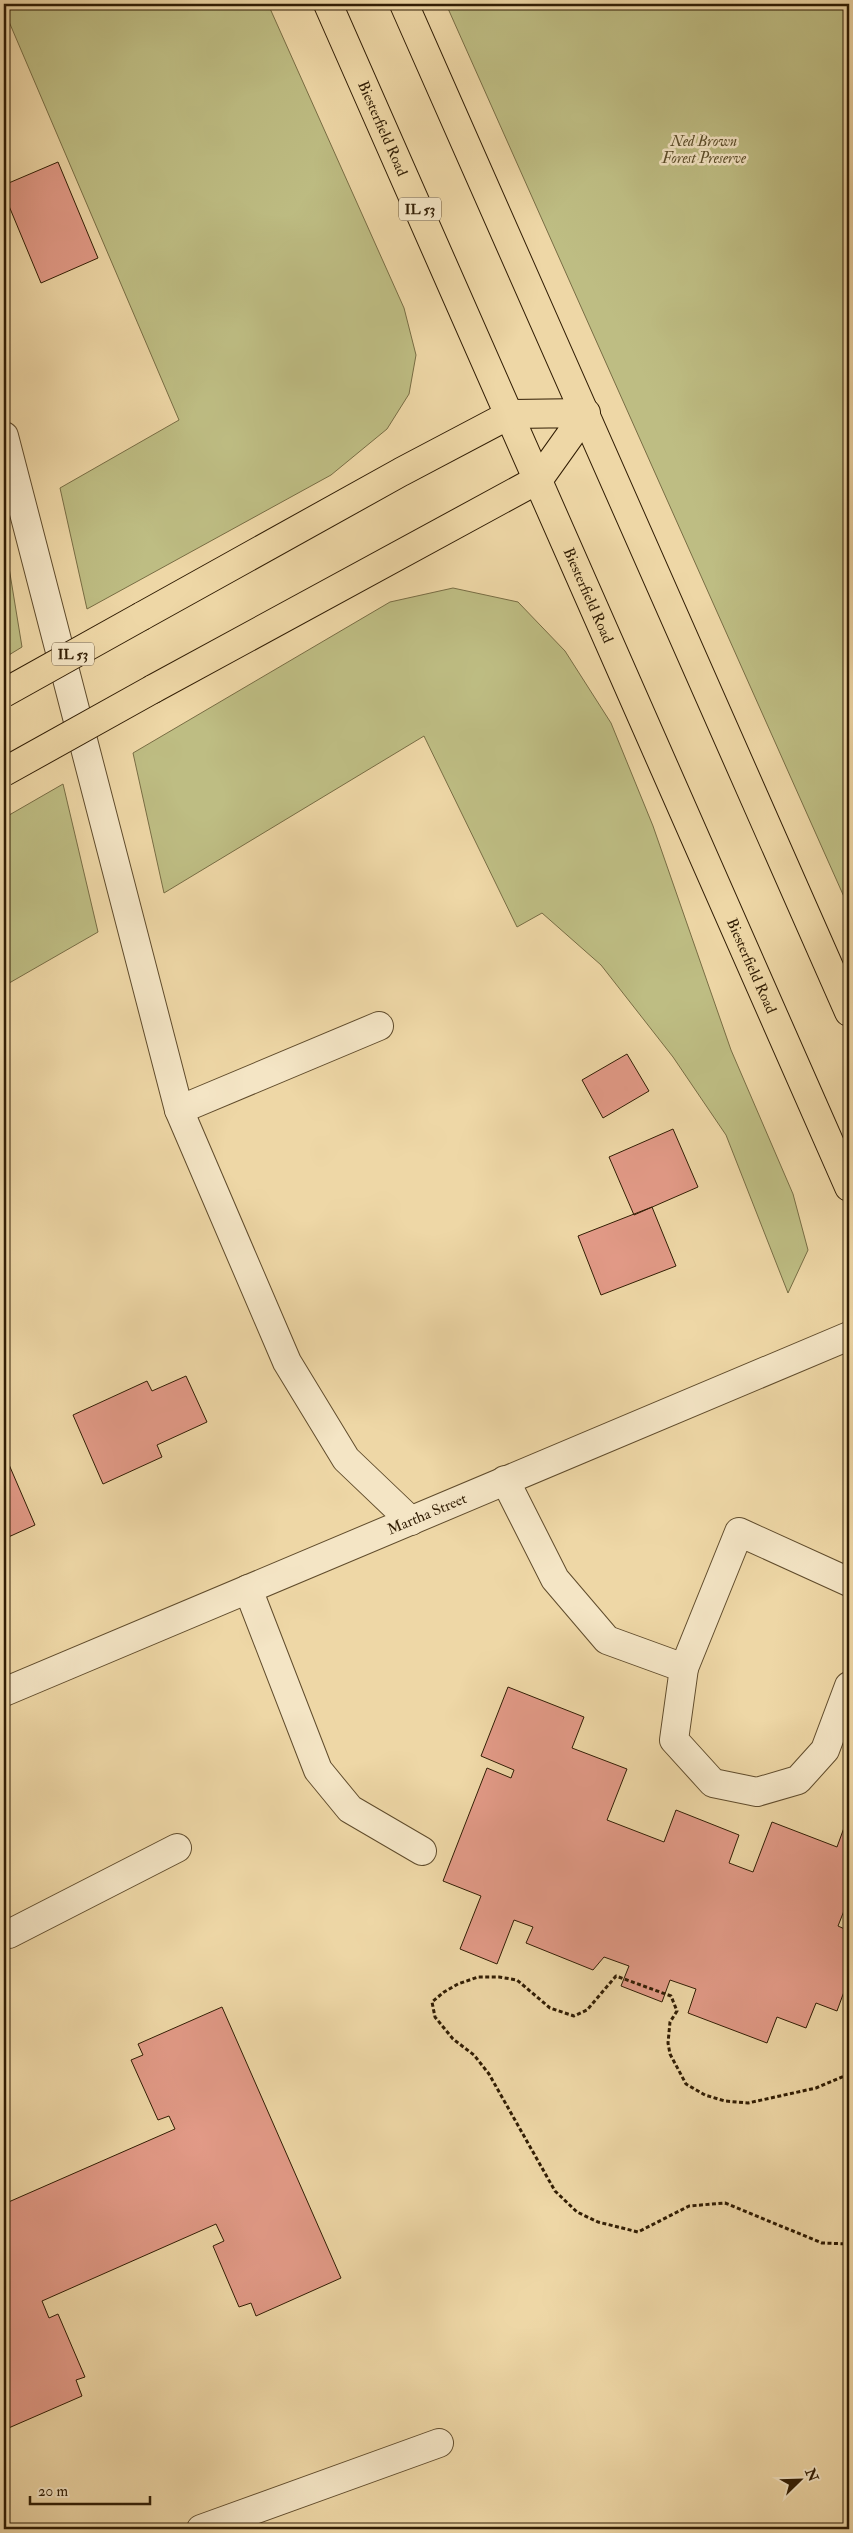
<svg xmlns="http://www.w3.org/2000/svg" width="853" height="2533" font-family="'IM FELL Double Pica',serif">
<rect width="100%" height="100%" fill="#eed7a6"/>
<filter id="stains"><feTurbulence type="fractalNoise" baseFrequency=".004" numOctaves="4"/><feColorMatrix values="0 0 0 0 .2 0 0 0 0 .09 0 0 0 0 .02 0 0 0 .5 -.17"/></filter>
<radialGradient id="worn" r=".72"><stop offset=".6" stop-color="#630" stop-opacity="0"/><stop offset="1" stop-color="#630" stop-opacity=".3"/></radialGradient>
<path fill="#bebd83" stroke="#786d44" d="M4,4h264l136,304 12,47 -7,39 -22,35 -56,46 -244,134 -27,-121 119,-68 -175,-410z
M446,4h403v904z
M4,537l18,110 -18,11z
M453,588l65,14 47,49 46,72 42,103 78,224 62,144 15,56 -20,43 -62,-158 -53,-78 -72,-92 -59,-52 -25,14 -93,-191 -260,157 -31,-140 257,-151z
M63,784l35,148 -94,54v-168z"/>
<path fill="#e29a87" stroke="#311d04" d="M58,162l40,96 -57,25 -37,-89v-9z
M627,1054l22,37 -46,27 -21,-38z
M673,1129l25,58 -64,28 -25,-58z
M652,1207l24,59 -75,29 -23,-59z
M186,1376l21,46 -50,23 5,12 -59,27 -30,-69 74,-34 5,10z
M4,1453l31,72 -31,14z
M508,1687l76,30 -12,31 55,21 -20,51 57,22 12,-32 63,25 -10,28 24,9 19,-50 65,25 8,-22 4,2v71l-11,28 11,5v47l-12,33 -21,-8 -10,25 -29,-11 -10,26 -79,-30 8,-24 -26,-9 -8,22 -41,-16 8,-20 -25,-9 -11,13 -67,-27 7,-16 -19,-7 -17,44 -37,-15 21,-53 -38,-15 44,-113 24,10 3,-8 -33,-14z
M222,2007l119,271 -85,38 -5,-13 -12,4 -26,-61 11,-5 -8,-17 -174,77 7,17 9,-4 27,63 -9,3 6,16 -78,34v-226l171,-75 -6,-13 -11,4 -27,-60 12,-5 -5,-11z"/>
<g fill="none" stroke-linecap="round" stroke-linejoin="round">
<defs>
<g id="minor">
<path d="M4,436l175,674 108,252 59,97 65,62"/>
<path d="M179,1110l200,-84"/>
<path d="M505,1480l50,99 52,61 77,28 -10,72 39,43 44,9 41,-12 27,-30 24,-64"/>
<path d="M248,1589l70,181 32,39 72,42"/>
<path d="M684,1668l55,-136 110,50"/>
<path id="s1" d="M4,1692l845,-356"/>
<path d="M9,1934l168,-86"/>
<path d="M201,2529l238,-86"/>
</g>
<g id="major">
<path id="s2" d="M328,4l521,1183"/>
<path d="M404,4l445,1008"/>
</g>
<path id="highway" d="M142,616l259,-144 110,-58 75,-1
M153,689l386,-210 47,-66"/>
</defs>
<use href="#minor" stroke="#604c2c" stroke-width="30"/>
<use href="#major" stroke="#311d04" stroke-width="30"/>
<use href="#highway" stroke="#311d04" stroke-width="30"/>
<path stroke="#311d04" stroke-width="3" stroke-dasharray="4 2.5" stroke-linecap="butt" d="M849,2074l-33,14 -68,15 -23,-2 -20,-6 -19,-11 -16,-30 -2,-11 2,-21 7,-11 -6,-15 -55,-20 -29,34 -13,6 -24,-8 -33,-28 -18,-3h-21l-20,7 -14,8 -12,10 3,15 18,22 21,16 15,19 66,117 22,21 21,10 40,10 51,-26 36,-3 97,40 27,1"/>
<use href="#minor" stroke="#f4e5c5" stroke-width="28"/>
<use href="#major" stroke="#eed7a6" stroke-width="28"/>
<use href="#highway" stroke="#eed7a6" stroke-width="28"/>
<defs>
<path id="highway-bridge" d="M4,693l138,-77
M4,772l149,-83"/>
</defs>
<use href="#highway-bridge" stroke="#311d04" stroke-width="30" stroke-linecap="butt"/>
<use href="#highway-bridge" stroke="#eed7a6" stroke-width="28"/>
</g>
<g text-anchor="middle" dominant-baseline="central" stroke-width="5" stroke-linejoin="round" paint-order="stroke">
<g fill="#f4e5c5" stroke="#6c593e" stroke-width="1">
<rect x="399" y="197.5" width="42" height="23" rx="4"/>
<rect x="52" y="642.5" width="42" height="23" rx="4"/>
</g>
<g font-size="14" font-weight="bold" fill="#311d04">
<text x="420" y="209">IL 53</text>
<text x="73" y="654">IL 53</text>
</g>
<g font-size="15" fill="#311d04" stroke="#f4e5c5">
<text stroke="none"><textPath href="#s2" startOffset="136">Biesterfield Road</textPath></text>
<text stroke="none"><textPath href="#s2" startOffset="646">Biesterfield Road</textPath></text>
<text stroke="none"><textPath href="#s2" startOffset="1051">Biesterfield Road</textPath></text>
<text stroke="none"><textPath href="#s1" startOffset="459">Martha Street</textPath></text>
</g>
<g font-size="15" font-style="italic" fill="#5b4d2a" stroke="#f4e5c5">
<text x="704" y="141">Ned Brown<tspan x="704" dy="17">Forest Preserve</tspan></text>
</g>
</g>
<rect width="853" height="2533" fill="none" stroke="#eed7a6" stroke-width="20"/>
<rect x="5" y="5" width="843" height="2523" fill="none" stroke="#311d04" stroke-width="2.5"/>
<rect x="10" y="10" width="833" height="2513" fill="none" stroke="#311d04"/>
<g transform="translate(800 2480) rotate(67)" stroke="#f4e5c5" stroke-width="4" paint-order="stroke">
<path d="M0-4L9 19L0 12L-9 19Z" fill="#311d04"/>
<text y="-8" font-size="14" font-weight="bold" text-anchor="middle" fill="#311d04">N</text>
</g>
<path d="M30 2496v8h120v-8" fill="none" stroke="#311d04" stroke-width="2.5"/>
<text x="38" y="2496" font-size="15" fill="#311d04" stroke="#f4e5c5" stroke-width="4" paint-order="stroke">20 m</text>
<rect width="100%" height="100%" filter="url(#stains)"/>
<rect width="100%" height="100%" fill="url(#worn)"/>
</svg>
